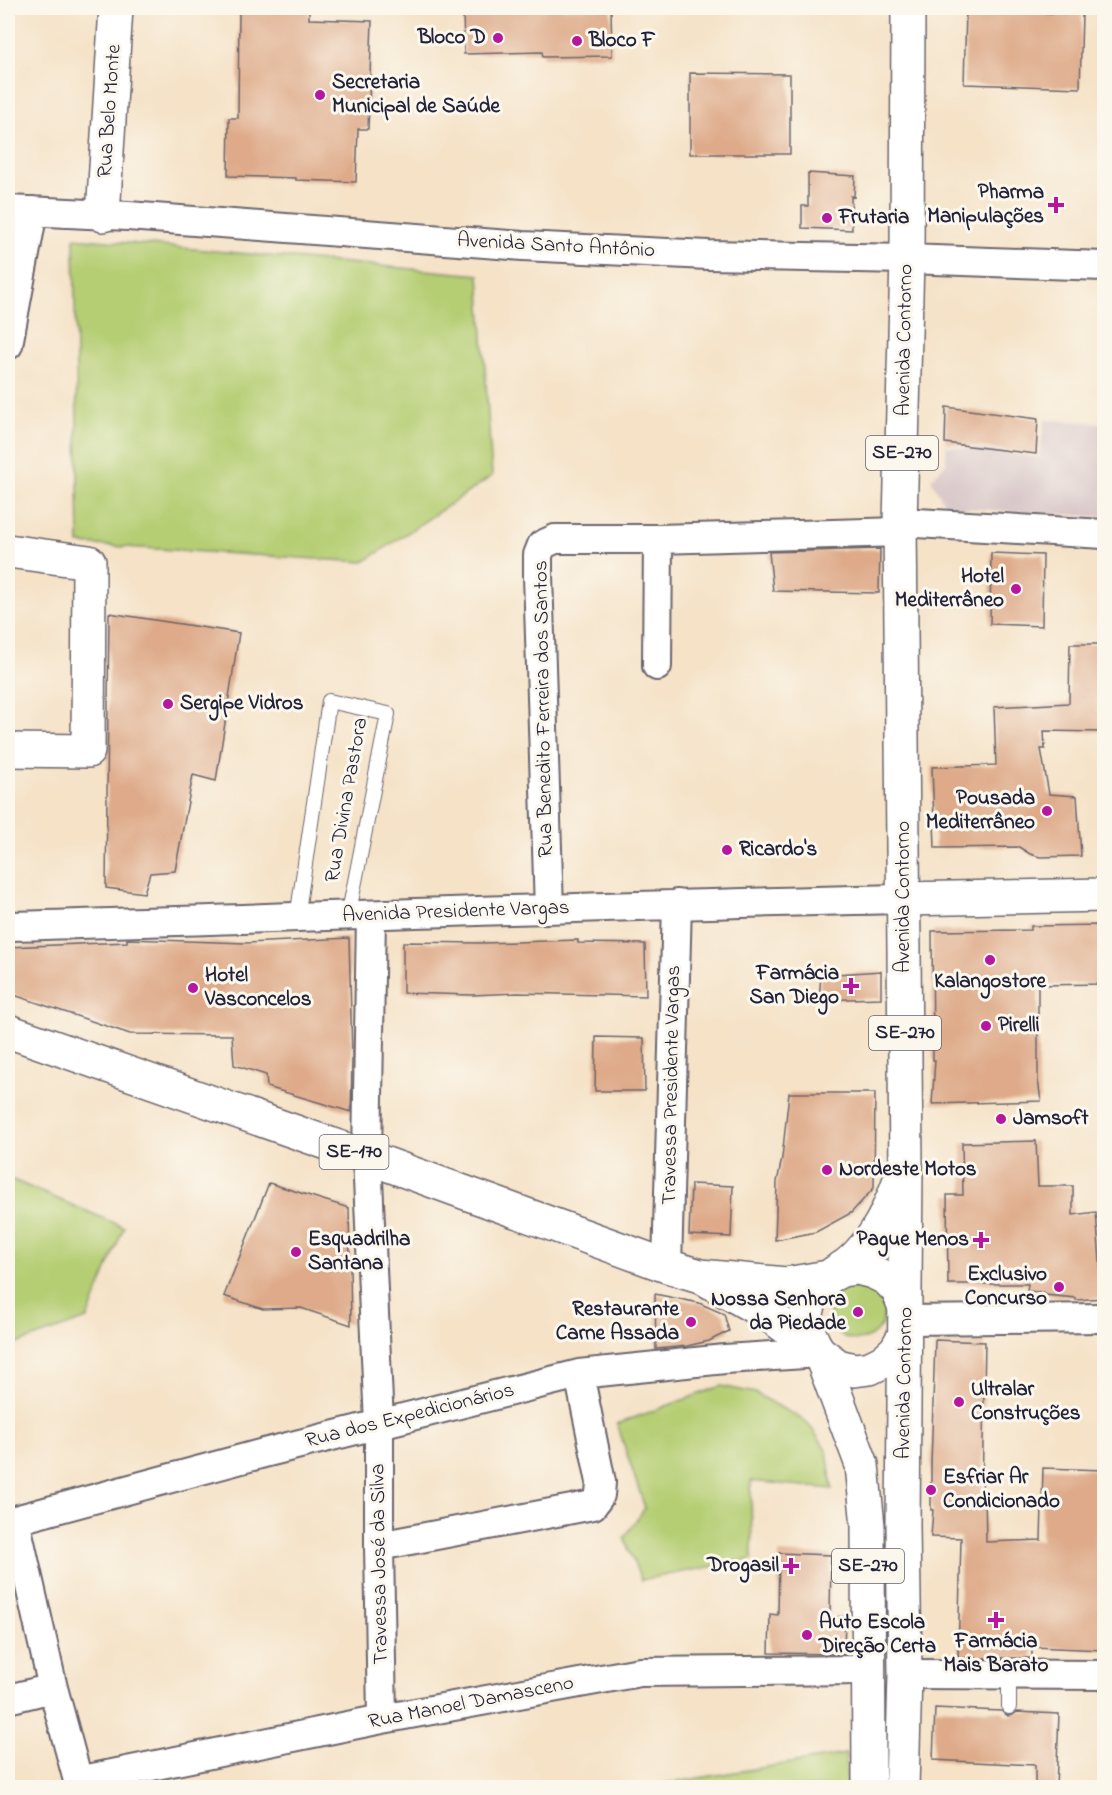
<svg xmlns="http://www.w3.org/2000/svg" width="1112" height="1795" font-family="'Indie Flower',sans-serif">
<rect width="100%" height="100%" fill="#fbf7ec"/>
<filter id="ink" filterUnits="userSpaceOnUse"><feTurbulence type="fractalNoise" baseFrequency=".0167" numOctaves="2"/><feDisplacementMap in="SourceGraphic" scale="12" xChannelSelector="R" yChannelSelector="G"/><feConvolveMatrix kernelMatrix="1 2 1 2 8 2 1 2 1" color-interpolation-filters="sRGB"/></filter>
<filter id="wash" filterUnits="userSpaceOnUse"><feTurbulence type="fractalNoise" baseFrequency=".008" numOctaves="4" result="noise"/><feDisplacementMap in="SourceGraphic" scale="24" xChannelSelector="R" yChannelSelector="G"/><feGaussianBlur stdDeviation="1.35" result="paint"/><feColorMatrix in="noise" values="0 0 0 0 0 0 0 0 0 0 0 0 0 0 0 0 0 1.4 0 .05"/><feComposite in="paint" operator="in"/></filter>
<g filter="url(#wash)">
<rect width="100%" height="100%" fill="#f5e2c7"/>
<path fill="#d2bec2" d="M1045,420l59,3v94l-158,-10 -15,-28 15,-15v-18l93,11z"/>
<path fill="#b5ce73" stroke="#6c7857" stroke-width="1.5" d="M74,238l405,37 13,201 -128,86 -285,-18z
M8,1178l116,49 -37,92 -79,28z
M830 1313a27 27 0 1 1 54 0a27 27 0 1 1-54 0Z
M721,1386l34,7 52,29 20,28 5,39 -81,-8 1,78 -111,21 -17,-42 21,-30 -28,-84z
M846,1754l1,33h-203z"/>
<g id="blocks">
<path fill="#deaa89" d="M239,8h70v11l63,2 -4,108h-10l-2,53 -60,-2v-2l-68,-2 1,-58h9z
M463,8h148l1,48 -69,1 -1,-5 -78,2z
M966,10l116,4 -2,74 -116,-4z
M690,73l100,1v80h-100z
M808,173l47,3 -1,21 -3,-1 1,34 -50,-2v-22h6z
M946,407l92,12 -2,35 -91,-11z
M880,549l-1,44 -106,-2 -4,-39z
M991,553l52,2 -1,71 -52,-2z
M109,613l130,20 -23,148 -23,-6 -18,96 -25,2 -6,20 -38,-5z
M1070,644h34v88l-60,-1 1,18h-4l8,45 28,2 4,60 -41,1 -10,-3 -11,-7 -84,1 -3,-81 64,-2 -2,-58 75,-4z
M1104,925v59l-66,1v95l3,21 -109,3 3,-44h-2l-1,-129 99,-1v-4z
M349,938l3,118 -1,56 -84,-25 -1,-12 -32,-10 -2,-30 -102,-1 -122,-41v-46l119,-5v-3l119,4z
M578,940v3l67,1 1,52 -128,-3 -46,2 -69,-2v-51l80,1z
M881,971v27l-62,2 2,-25z
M596,1037l48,1 1,53h-50z
M789,1093h86l-1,95 -23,25 -35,19 -41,8 2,-58 5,-24z
M1036,1141l2,45h35v29l23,-3 7,86 -27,2v-2l-31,-3v-2l-18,-2 1,-7h-80l-1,-89h16l-1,-52z
M269,1183l80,25 2,117 -50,-17 -38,1 -39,-13z
M691,1184l42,2 -2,51 -42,-2z
M655,1294l44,9 25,11 5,17 -20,10 -22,5 -31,3z
M935,1340l50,2 -3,151h3l1,49 55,-2 2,-72 61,2v180l-72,-3v11h-74l3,-120 -30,-1 2,-27h-2v-45z
M779,1553l52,2 -1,62h15l-1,37 -75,-1 1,-39 8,1z
M935,1708l66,3 7,5 5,-1 4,-3 42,2 -3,74h-21v-23l-102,-5z"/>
</g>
</g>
<g filter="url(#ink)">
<use href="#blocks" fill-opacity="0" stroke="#6c656c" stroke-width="1.5"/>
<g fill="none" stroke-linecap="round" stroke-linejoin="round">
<defs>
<path id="lane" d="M297,918l32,-217 59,13 -40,203
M1009,1707v-32"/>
<path id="street" d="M8,210l120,6 395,30 185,9 199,4 197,7
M8,345l25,-134
M900,522l204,12
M657,666l1,-127
M549,909l-11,-333v-21l4,-10 13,-6h103l243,-7
M371,915l-4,242 12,267v122l3,173
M8,926c298,-8 597,-21 896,-27
M667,1266l10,-362
M906,1320l198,-2
M15,1520l38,168 27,100
M8,1522l256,-69 315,-79 146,-15 95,-6
M379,1546l214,-41 7,-10 1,-13 -22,-108
M905,1674l199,1
M8,1699l45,-11
M78,1781l304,-62 258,-47 228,-2"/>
<path id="secondary" d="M103,215l13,-207
M8,551l81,11 -1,189 -80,-1
M904,899l200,-4"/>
<path id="primary" d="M8,1031l359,126 300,109 33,10 86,8 42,-7 14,-7 16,-2 15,4 14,7 11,11 6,15 2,15 -2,16 -8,14 -12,11 -14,7 -16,2 -16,-4 -66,-49 -72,-41
M869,1788l-1,-262 -6,-61 -42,-112c-20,-26 -17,-57 10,-77 6,-5 13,-8 19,-13 10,-8 24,-25 30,-36 9,-14 15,-32 21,-47
M902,1788l3,-114 -2,-149 3,-358 -6,-645 7,-263 1,-251"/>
</defs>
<use href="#lane" stroke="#6c656c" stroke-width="16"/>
<use href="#street" stroke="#6c656c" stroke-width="32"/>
<use href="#secondary" stroke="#6c656c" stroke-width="36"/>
<use href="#primary" stroke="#6c656c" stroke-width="36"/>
<use href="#lane" stroke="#fff" stroke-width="14"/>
<use href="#street" stroke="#fff" stroke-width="28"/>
<use href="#secondary" stroke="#fff" stroke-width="33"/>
<use href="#primary" stroke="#fff" stroke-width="33"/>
</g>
</g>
<g fill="#b5179e" stroke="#fbf7ec" stroke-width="2">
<circle cx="498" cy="38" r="6"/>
<circle cx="577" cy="41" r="6"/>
<circle cx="320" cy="95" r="6"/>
<path d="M1053 196h6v6h6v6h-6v6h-6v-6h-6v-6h6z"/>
<circle cx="827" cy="218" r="6"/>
<circle cx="1016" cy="589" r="6"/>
<circle cx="168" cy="704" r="6"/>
<circle cx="1047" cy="811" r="6"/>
<circle cx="727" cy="850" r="6"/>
<circle cx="990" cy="960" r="6"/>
<path d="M848 977h6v6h6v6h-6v6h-6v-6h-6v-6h6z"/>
<circle cx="193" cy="988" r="6"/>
<circle cx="986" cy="1026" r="6"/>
<circle cx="1001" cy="1119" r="6"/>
<circle cx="827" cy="1170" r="6"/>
<path d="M978 1231h6v6h6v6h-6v6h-6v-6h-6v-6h6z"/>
<circle cx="296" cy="1252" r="6"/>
<circle cx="1059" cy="1287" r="6"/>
<circle cx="858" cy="1312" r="6"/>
<circle cx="691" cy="1322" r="6"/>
<circle cx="959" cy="1402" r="6"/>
<circle cx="931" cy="1490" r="6"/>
<path d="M788 1557h6v6h6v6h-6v6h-6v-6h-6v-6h6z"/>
<path d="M993 1611h6v6h6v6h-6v6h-6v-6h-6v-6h6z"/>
<circle cx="807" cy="1635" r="6"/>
</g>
<g text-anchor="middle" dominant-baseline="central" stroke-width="6" stroke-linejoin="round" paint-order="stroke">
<g fill="#fbf7ec" stroke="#636270" stroke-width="1.5">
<rect x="866" y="436" width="72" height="34" rx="4.5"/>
<rect x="869" y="1016" width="72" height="34" rx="4.5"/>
<rect x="319.5" y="1135" width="69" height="34" rx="4.5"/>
<rect x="832" y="1549" width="72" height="34" rx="4.5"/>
</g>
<g font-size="20" font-weight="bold" fill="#22223b">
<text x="902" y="453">SE-270</text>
<text x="905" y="1033">SE-270</text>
<text x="354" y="1152">SE-170</text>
<text x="868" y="1566">SE-270</text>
</g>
<g font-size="21" font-weight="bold" fill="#22223b" stroke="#fbf7ec" text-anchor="start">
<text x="486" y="38" text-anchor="end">Bloco D</text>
<text x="589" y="41">Bloco F</text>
<text x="332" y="83">Secretaria<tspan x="332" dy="24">Municipal de Saúde</tspan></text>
<text x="1044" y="193" text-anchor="end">Pharma<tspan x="1044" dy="24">Manipulações</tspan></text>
<text x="839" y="218">Frutaria</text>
<text x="1004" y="577" text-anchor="end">Hotel<tspan x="1004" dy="24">Mediterrâneo</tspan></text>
<text x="180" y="704">Sergipe Vidros</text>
<text x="1035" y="799" text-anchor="end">Pousada<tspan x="1035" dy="24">Mediterrâneo</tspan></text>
<text x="739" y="850">Ricardo's</text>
<text x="839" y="974" text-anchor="end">Farmácia<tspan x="839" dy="24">San Diego</tspan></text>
<text x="205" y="976">Hotel<tspan x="205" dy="24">Vasconcelos</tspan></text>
<text x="990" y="982" text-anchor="middle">Kalangostore</text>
<text x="998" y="1026">Pirelli</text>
<text x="1013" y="1119">Jamsoft</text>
<text x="839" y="1170">Nordeste Motos</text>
<text x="308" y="1240">Esquadrilha<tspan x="308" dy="24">Santana</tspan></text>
<text x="969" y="1240" text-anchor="end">Pague Menos</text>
<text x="1047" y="1275" text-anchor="end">Exclusivo<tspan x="1047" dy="24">Concurso</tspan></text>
<text x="846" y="1300" text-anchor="end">Nossa Senhora<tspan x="846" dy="24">da Piedade</tspan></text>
<text x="679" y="1310" text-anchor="end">Restaurante<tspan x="679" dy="24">Carne Assada</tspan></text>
<text x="971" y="1390">Ultralar<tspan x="971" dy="24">Construções</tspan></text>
<text x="943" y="1478">Esfriar Ar<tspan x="943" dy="24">Condicionado</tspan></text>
<text x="779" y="1566" text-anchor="end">Drogasil</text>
<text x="819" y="1623">Auto Escola<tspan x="819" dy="24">Direção Certa</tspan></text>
<text x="996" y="1642" text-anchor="middle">Farmácia<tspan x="996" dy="24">Mais Barato</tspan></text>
</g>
<g font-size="21" fill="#22223b" stroke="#fbf7ec">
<text transform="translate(110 111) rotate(-86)">Rua Belo Monte</text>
<text transform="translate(556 246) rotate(3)">Avenida Santo Antônio</text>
<text transform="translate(905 340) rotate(-89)">Avenida Contorno</text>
<text transform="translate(544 709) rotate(-91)">Rua Benedito Ferreira dos Santos</text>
<text transform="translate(347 800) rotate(-80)">Rua Divina Pastora</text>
<text transform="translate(904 897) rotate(-90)">Avenida Contorno</text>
<text transform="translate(456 912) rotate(-2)">Avenida Presidente Vargas</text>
<text transform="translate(672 1085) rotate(-89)">Travessa Presidente Vargas</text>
<text transform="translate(905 1383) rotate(-89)">Avenida Contorno</text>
<text transform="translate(410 1416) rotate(-14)">Rua dos Expedicionários</text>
<text transform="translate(380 1564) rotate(-91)">Travessa José da Silva</text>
<text transform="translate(471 1703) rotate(-11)">Rua Manoel Damasceno</text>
</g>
</g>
<rect width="1112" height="1795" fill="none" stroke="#fbf7ec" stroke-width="30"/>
</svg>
